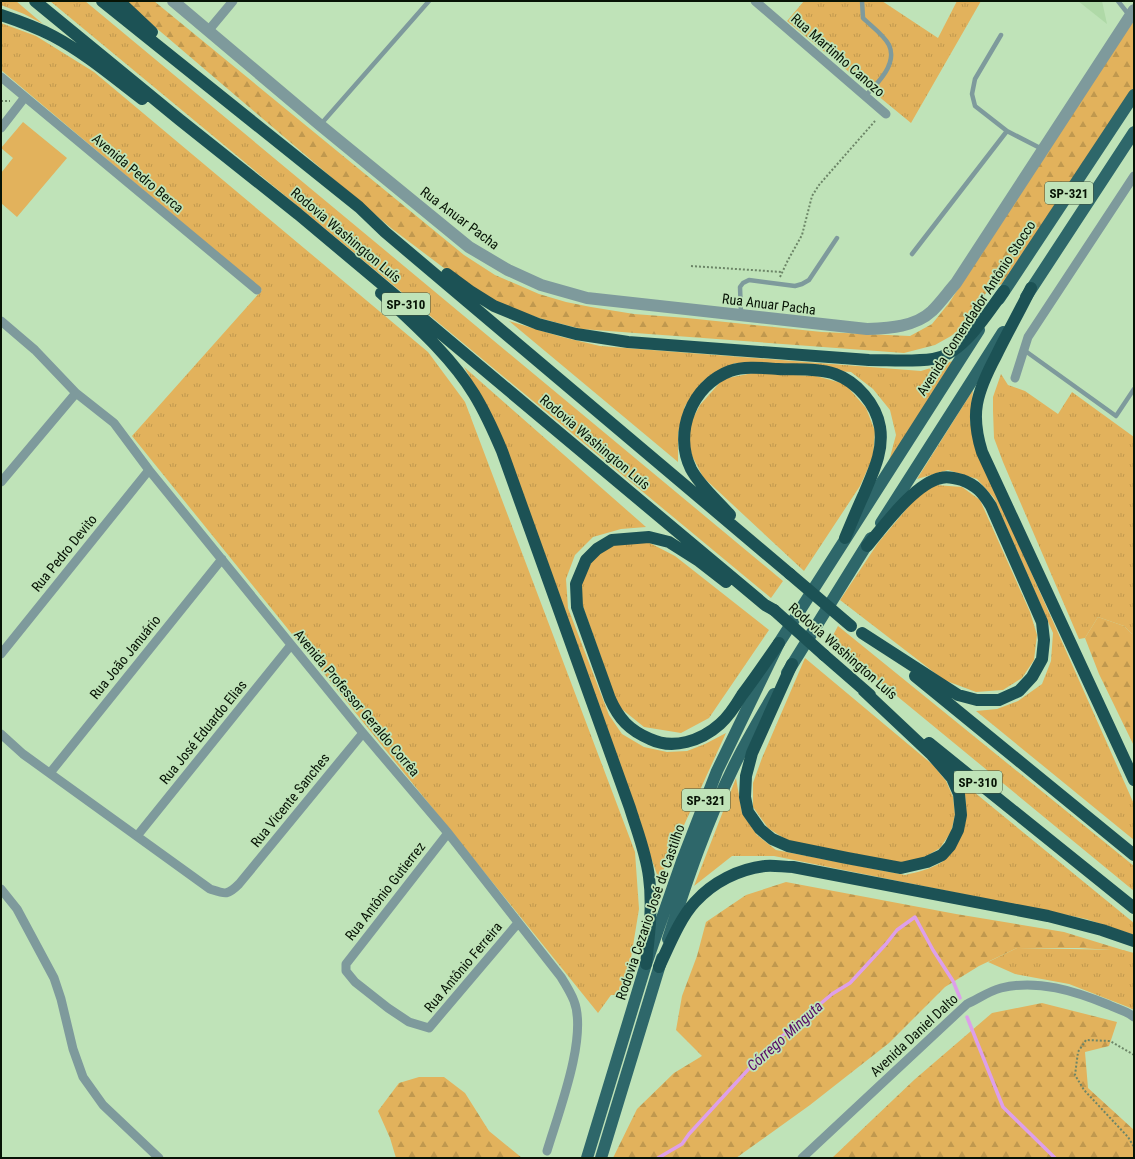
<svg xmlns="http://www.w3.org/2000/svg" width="1135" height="1159" font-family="'Roboto Condensed',sans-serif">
<defs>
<pattern id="grass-tufts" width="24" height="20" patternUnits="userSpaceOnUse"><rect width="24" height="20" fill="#e2b25c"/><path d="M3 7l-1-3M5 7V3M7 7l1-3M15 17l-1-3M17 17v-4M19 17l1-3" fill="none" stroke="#c0984e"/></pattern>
<pattern id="forest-firs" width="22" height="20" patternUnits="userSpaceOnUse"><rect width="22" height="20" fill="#e2b25c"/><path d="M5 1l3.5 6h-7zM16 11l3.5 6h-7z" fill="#c0984e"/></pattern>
</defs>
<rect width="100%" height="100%" fill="#bfe3b8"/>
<path fill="#afd9a7" d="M1078,1h24l5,23z"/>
<path fill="url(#grass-tufts)" d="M1,1h15l27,23 -19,-10 -23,-9z
M50,1h35l698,580 -12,17z
M804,1h78l56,37 19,-37h24l-70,122 -124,-102z
M1,23l35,13 58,36 334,280 37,50 170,450 4,57 -14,86h-14l-13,18 -466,-577 130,-146 -261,-220z
M509,321l53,16 38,9 321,25 35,-11 -67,101 7,-26 -6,-25 -17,-21 -22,-17 -116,-9 -32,18 -18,25 -7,27v29z
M464,367l182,160 -25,2 -28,8 -18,18 -9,24 2,29 41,107 13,19 22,13 23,5 20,-1 18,-7 21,-11 -67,147 -156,-439 -18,-37z
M753,373l63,3 29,8 21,24 9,23 -2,26 -13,29 -56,85 -101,-94 -14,-27 1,-26 10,-19 23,-26z
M1001,374l7,11 17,6 33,23 14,-22 62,45v197h-2l-8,-8 -26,-9 -13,21 -6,1 -76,-177 -9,-24 -1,-27v-14z
M973,390l-3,32 6,26 158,356v36l-158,-129 21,-2 21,-8 24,-17 9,-23 2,-28 -59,-135 -17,-19 -29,-9 -31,9z
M936,485l26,2 18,13 50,112 7,23 -3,25 -12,18 -19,12 -27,2 -32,-12 -104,-80 38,-57 41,-49z
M648,542l27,14 94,74 -60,88 -28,15 -37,-6 -26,-21 -39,-111 5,-30 21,-19z
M838,626l296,240v25l-304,-250z
M805,658l128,107 13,16 7,16 2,18 -4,17 -11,16 -15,9 -22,6 -115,-22 -20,-13 -15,-21v-24l9,-25z
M736,778l6,35 15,22 19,15 129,25c13,-3 26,-6 37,-13 4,-3 6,-7 9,-10 18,-22 17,-43 12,-69l171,140v12l-48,-16 -312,-63h-42l-38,30z
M1017,948l106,2 11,3v57l-6,-3 -59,-23 -54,-10 -27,-12z"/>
<path fill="url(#forest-firs)" d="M127,1h27l310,254 31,20 44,19 27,8 25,5 43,7 53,4 135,14 88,4 22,-12 17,-21 185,-284v69l-132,196 -13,5 -28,39 -10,8 -16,9 -31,8 -323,-24 -42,-11 -45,-16 -25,-15 -78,-59 -257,-219z
M1098,617l26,9 8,8h2v112l-35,-72 -14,-36z
M786,882l170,32 108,18 62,19 -46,-3h-63l-38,18 -34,21 -56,56 -79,62 -74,53h-123l24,-49 37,-36 28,-17 -26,-26 6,-34 15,-40 9,-34 40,-27z
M1042,1003l75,19 -8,24 -24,6 3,36 46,42v28h-302l82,-78 78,-67z
M419,1077h25l21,16 24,38 33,27h-126l-6,-20 -12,-27 21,-28z"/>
<path fill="#e2b25c" d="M23,122l44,36 -50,59 -16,-14v-30l12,-15 -12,-10z"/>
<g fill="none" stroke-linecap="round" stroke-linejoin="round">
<path stroke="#dd9fea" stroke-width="3.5" d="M967,1017l36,90 52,51
M658,1158l24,-14 7,-10 78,-85 65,-55 18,-11 36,-39 11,-14 18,-13 18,33 20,31 7,17"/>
<path stroke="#6c8567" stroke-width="2" stroke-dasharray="2 2" stroke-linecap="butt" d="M1,101h9
M691,266l91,6
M780,277l8,-17 14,-25 10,-39 7,-11 56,-64
M1134,1055l-24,-14 -24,-1 -8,12 -3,23 9,15 44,47 6,10"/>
<path stroke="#7e9a9c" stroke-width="4.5" d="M862,1l1,17c8,8 21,17 26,27 9,19 -12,39 -24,51
M1118,1l11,14
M1001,35l-26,44 -3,15 3,12 32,25
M321,124l108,-123
M912,254l95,-123 35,18
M741,314l-1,-27 3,-4 6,-3 46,6 7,-2 7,-4 28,-42
M1024,350l92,66 18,-27"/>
<path stroke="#7e9a9c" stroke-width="9" d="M755,1l131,113
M208,31l25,-30
M1,77l256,213
M1,128l24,-31
M1,321l34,29 41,43 38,30 35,47 214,263 85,100 113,144c5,8 10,16 13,24 14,36 -16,113 -27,150
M1015,378l13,-41 106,-161
M1,482l75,-89
M1,654l148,-184
M1,734l22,20 187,135c15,5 17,7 29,-5l124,-151
M50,773l172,-214
M448,833l-102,131v7l9,11 33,26 21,14 20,6 89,-105
M137,836l154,-191
M1,889l16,20 37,69 7,21 12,50 10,28 20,28 56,53
M802,1158l165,-154c11,-5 22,-13 34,-16 36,-9 74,3 108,17 8,4 18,6 25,12"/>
<path stroke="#7e9a9c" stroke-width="12" d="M173,1l147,124 149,122 39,23 33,15 46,13 280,31c22,-1 48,-2 65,-18 9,-9 16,-19 24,-28l178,-273"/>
<path stroke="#2e676a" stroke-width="12" d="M1026,297l108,-165
M999,299l135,-204
M881,523l122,-191
M787,673l84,-135
M668,939c19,-59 39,-118 66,-173 12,-25 26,-48 40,-72
M587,1158l59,-194 36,-103 35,-90 62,-128 200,-313
M601,1158l61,-200"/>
<path stroke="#1c5255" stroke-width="12" d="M35,1l145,119 118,94 467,391 9,5
M102,1l257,206 26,25 405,342
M119,1l33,31
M1,15c18,6 35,12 52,21 32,17 60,41 89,63
M447,274l23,17 24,15 44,18 38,10 52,8 241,18c21,0 43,2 64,-1 30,-4 54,-46 71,-68
M1031,288c-11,23 -24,45 -35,68 -8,15 -16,31 -19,48 -3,17 0,32 5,48l152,328
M381,293c33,31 69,62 93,101 11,18 20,38 28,57l128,357c7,23 16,45 19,69 4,29 0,58 -3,87
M730,515c-13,-15 -30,-29 -39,-46 -18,-36 1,-84 39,-98 15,-5 32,-3 48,-2 18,1 39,-1 57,5 22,8 41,30 45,53 4,24 -7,45 -16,67 -7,15 -13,30 -19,44
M726,582l-27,-21 -30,-19 -20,-5 -37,3 -15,9 -11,11 -10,24 1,23 33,92c9,20 19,31 40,40 23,11 51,2 70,-15 9,-8 16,-19 22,-29 13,-17 25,-35 37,-52
M862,633l96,62 19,5h22l20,-9 13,-14 10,-18 2,-19 -2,-18 -51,-116c-8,-13 -15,-21 -29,-26 -7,-2 -15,-4 -21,-2 -26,5 -57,48 -74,68
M824,655l46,40
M792,664l-40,89 -6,23 -1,21 3,15 12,17 12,10 16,7 59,12 54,10 26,-6 15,-7 8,-9 8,-16 3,-15 -2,-21 -7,-16 -20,-23 -68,-64
M915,676l219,179
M929,743l205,165
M659,967c10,-21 21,-49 36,-65 18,-20 44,-33 70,-36 9,-1 19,1 28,1l255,49 54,14 32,11"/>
<path stroke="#1c5255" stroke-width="12" d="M790,574l61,52
M774,610l50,45"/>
</g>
<g text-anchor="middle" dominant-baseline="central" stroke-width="3.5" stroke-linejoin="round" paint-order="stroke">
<g fill="#bfe3b8" stroke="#3e513b" stroke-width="1">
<rect x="1045" y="182" width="48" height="22" rx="3"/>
<rect x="382" y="293" width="48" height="22" rx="3"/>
<rect x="954" y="771" width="48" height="22" rx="3"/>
<rect x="682" y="789" width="48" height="22" rx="3"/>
</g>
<g font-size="13" font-weight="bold" fill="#071305">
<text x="1069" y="193">SP-321</text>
<text x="406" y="304">SP-310</text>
<text x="978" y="782">SP-310</text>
<text x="706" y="800">SP-321</text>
</g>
<g font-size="14" fill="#071305" stroke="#bfe3b8">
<text transform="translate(838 55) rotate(41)">Rua Martinho Canozo</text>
<text transform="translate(138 173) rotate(40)">Avenida Pedro Berca</text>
<text transform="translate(460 218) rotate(37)">Rua Anuar Pacha</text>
<text transform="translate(346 235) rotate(40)">Rodovia Washington Luís</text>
<text transform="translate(769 304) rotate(7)">Rua Anuar Pacha</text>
<text transform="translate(976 308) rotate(-57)">Avenida Comendador Antônio Stocco</text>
<text transform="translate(595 442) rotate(40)">Rodovia Washington Luís</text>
<text transform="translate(64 553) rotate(-51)">Rua Pedro Devito</text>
<text transform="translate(843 651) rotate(41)">Rodovia Washington Luís</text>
<text transform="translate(125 657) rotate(-51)">Rua João Januário</text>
<text transform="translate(357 703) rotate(50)">Avenida Professor Geraldo Corrêa</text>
<text transform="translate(203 732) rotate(-51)">Rua José Eduardo Elias</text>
<text transform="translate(290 800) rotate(-51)">Rua Vicente Sanches</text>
<text transform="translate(385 891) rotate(-52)">Rua Antônio Gutierrez</text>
<text transform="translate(650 912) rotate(-71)">Rodovia Cezario José de Castilho</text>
<text transform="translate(463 967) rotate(-50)">Rua Antônio Ferreira</text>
<text transform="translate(914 1035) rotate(-43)">Avenida Daniel Dalto</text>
</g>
<g font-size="15" font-style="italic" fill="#580a67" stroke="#bfe3b8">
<text transform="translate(785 1036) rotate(-42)">Córrego Minguta</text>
</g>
</g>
<rect width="1135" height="1159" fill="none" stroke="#071305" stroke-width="4"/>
</svg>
